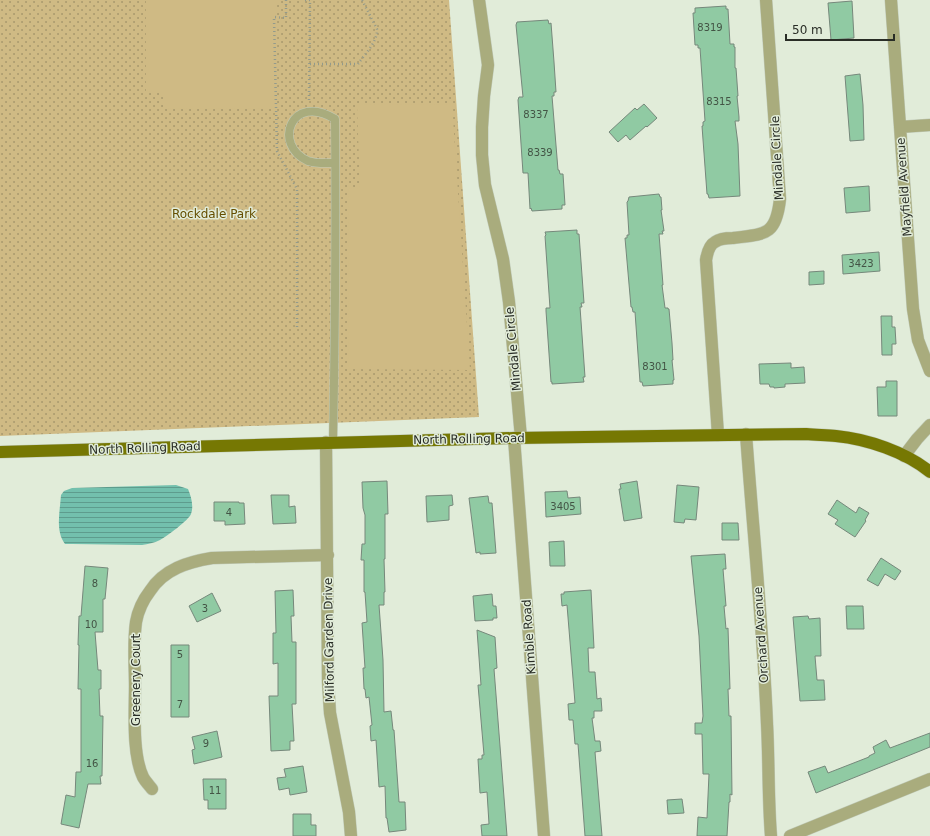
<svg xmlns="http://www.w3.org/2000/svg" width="930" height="836" font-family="'DejaVu Sans',sans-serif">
<defs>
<pattern id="park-dots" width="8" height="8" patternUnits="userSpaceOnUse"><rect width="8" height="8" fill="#cfba84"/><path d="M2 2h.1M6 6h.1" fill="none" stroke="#a8986c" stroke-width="1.8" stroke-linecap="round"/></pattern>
<pattern id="water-rules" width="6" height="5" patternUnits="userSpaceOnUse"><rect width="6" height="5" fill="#73c0ad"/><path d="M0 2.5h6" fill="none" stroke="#5e9c8d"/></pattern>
</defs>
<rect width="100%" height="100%" fill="#e1ecd9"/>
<path fill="url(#park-dots)" d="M0,0h449l30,417 -479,19z"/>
<path fill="#cfba84" d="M146,0h130v108l-113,1v-17h-17z
M452,104l18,266 -122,-1 1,-180 11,-1 -3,-83z"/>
<path fill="url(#water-rules)" d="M176,485l12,4c3,7 6,17 3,25 -2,6 -25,23 -31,26 -6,3 -12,4 -18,5l-70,-1h-7c-10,-13 -5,-33 -4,-49l3,-4 8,-3z"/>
<path fill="#90caa3" stroke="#76887b" d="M852,1l2,37 -23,2 -3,-37z
M726,6v3h2l2,35h4v3h1v21h1l2,28h-1l2,21v4h-4l3,23 2,52 -31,2 -1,-4h-1l-5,-68h1v-4l2,-1 -5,-73h-2v-3h-3l-2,-32h2v-5z
M548,20l1,4 2,-1 3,39 2,30h-2v4h-2l6,74h1l1,4h3l2,31h-3v4l-30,2 -1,-3 -1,1 -2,-36h-5l-5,-73 1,-3h4l-7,-72 1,-3z
M860,74l3,31 1,35 -14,1 -5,-65z
M644,104l13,14 -10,9 -1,-1 -16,14 -4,-5 -8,7 -9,-10 26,-24 2,2z
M869,186l1,25 -24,2 -2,-25z
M659,194l1,3h1l1,13h-1l3,21h-2l1,3h-4l4,51h-1l3,23h3v1h1l3,34 1,17h-1l2,20h-1v4l-30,2 -1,-4h-2l-5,-70h-2l-1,-5h-1l-6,-69h2v-3h2l-2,-33 1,-1 1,-4z
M577,230v4h2l5,69h-3l1,4h-2l5,70h-2l1,5 -32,2v-2h-1l-5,-71v-3h4l-5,-72 1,-1 -1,-3z
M879,252l1,19 -37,3 -1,-19z
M824,271v13l-15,1v-13z
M881,316h11v11h3l1,17h-4v11h-10z
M791,363v5l13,-1 1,16 -20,1v3l-11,1v-1h-4l-1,-3h-9l-1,-20z
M886,381h11v35h-19l-1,-29h9z
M387,481l1,33h-3v45h-1l1,33h-1v13h-5l4,55 1,52 7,-1 2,19h1l5,72h6l1,28 -17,2 -2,-14h-1l-1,-32 -6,1 -3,-47 -5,1 -1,-15 2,-1 -3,-28 -3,1 -1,-9h-1l-1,-21h2l-3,-45 5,-1 -2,-30h-1v-32h-3l1,-16h3v-29l-2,-7 -1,-26z
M637,481l5,37 -18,3 -5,-32h2l-1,-5z
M677,485l22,2 -3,33 -11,-1 -1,4 -10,-1z
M567,491l1,7 12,-1 1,17 -35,3 -1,-25z
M271,495h18v12l6,-1 1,17 -23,1z
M452,495l1,10 -4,1v14l-22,2 -1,-26z
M488,496l1,7h3l4,50 -16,1v-2l-4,1 -7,-55z
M837,500l19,13 3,-6 10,6 -4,7 1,1 -11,16 -20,-13 3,-4 -10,-6z
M214,502h25v1h5l1,21 -20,1v-4h-11z
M722,523h16l1,17h-17z
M564,541l1,25h-15l-1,-24z
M725,554l1,15h-3l3,37h-2l2,23 2,-1 2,61h-2l1,27h2l1,79 -2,-1v8h-1l-2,34h-30l1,-19 9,1 2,-44h-6l-1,-40h-7v-11h7l1,-7 -4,-80 -8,-80z
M881,558l20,13 -6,9 -10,-6 -7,12 -11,-6z
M85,566l23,2 -3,31h-2v33h-8l3,38h3v19h-2l1,27h3l-1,60h-2l1,8h-13l-9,44 -18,-4 5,-29 9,2 1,-25h5v-83h-3l1,-44h-1l1,-29h2z
M293,590l1,26h-3l1,26h4v62h-4l2,37h-4v9l-19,1 -2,-55h9v-33l-5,1v-31h3l-1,-42z
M591,590l3,58h-6l1,24h6l2,27 4,-1 1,13h-8v7h-2l3,23h5l1,10 -6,1 7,84h-17l-7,-92h-3l-2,-24h-4l-1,-16 7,-1 -8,-98 -5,1 -1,-12h3v-2z
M212,593l9,18 -24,11 -8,-16z
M492,594l1,12h3l1,12h-4v2l-18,1 -2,-25z
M846,606h17l1,23h-17z
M808,616l1,3 11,-1 1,38h-6l2,24h7l1,20 -25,1 -7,-84z
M477,630l18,7 2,31 -3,1 13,167h-25l-1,-11 8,-1 -2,-32 -7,1 -2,-34h4v-4h2l-6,-70h3z
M171,645h18v72h-18z
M217,731l5,26 -28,7 -2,-14 3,-1 -3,-12z
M930,733v14l-114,46 -8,-21 17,-6 3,7 41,-16v-1l6,-3 -2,-6 13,-7 4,8z
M303,766l4,26 -17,3 -1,-7 -10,2 -2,-12 9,-1 -2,-8z
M203,779h23v30h-18v-9h-4z
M682,799l2,14 -16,1 -1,-14z
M293,814h18v11h5v11h-23z"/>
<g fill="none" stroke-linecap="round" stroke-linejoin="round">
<defs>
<path id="lane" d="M333,442c2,-107 3,-215 2,-323 -44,-27 -63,26 -27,42 8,3 19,2 27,2"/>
<path id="street" d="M479,0l9,65 -4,31 -2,31v28l3,30 18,74 6,43 12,136
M891,0l22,309 5,31 12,31
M900,127l30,-2
M746,434c7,97 17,193 21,290 2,37 1,75 4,112
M718,435l-12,-175c1,-6 3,-15 9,-18 4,-3 13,-4 18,-4 32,-4 43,-2 47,-39l-14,-199
M514,438l30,398
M326,442l2,239 2,32 19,99 2,24
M904,456l13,-17 13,-14
M152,789c-3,-4 -7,-8 -9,-12 -11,-23 -8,-65 -8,-91 0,-21 -2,-43 1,-64 2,-11 7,-22 14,-31 14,-22 38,-29 62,-33l116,-3
M790,836l140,-57"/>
<path id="primary" d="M0,452l514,-14 292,-4c10,1 20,1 30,2 31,3 70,16 94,36"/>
</defs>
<use href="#lane" stroke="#c0cab9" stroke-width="9"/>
<use href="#street" stroke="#c0cab9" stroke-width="13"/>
<use href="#primary" stroke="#c0cab9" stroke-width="13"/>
<path stroke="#929a8c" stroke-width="2.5" stroke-dasharray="1 3" stroke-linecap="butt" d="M286,0v18l-12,-1 3,134 20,38v140
M305,0h5l-1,101
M310,64h48c7,-10 20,-23 19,-35l-15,-29"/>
<use href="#lane" stroke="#a9ac7d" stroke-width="8"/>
<use href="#street" stroke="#a9ac7d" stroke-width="12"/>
<use href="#primary" stroke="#767803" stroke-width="12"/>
</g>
<g text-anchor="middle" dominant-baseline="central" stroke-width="3" stroke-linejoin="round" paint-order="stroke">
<g font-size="10" fill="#435445">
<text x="710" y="27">8319</text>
<text x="719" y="101">8315</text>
<text x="536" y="114">8337</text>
<text x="540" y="152">8339</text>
<text x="861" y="263">3423</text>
<text x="655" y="366">8301</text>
<text x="563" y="506">3405</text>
<text x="229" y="512">4</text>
<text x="95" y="583">8</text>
<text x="205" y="608">3</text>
<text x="91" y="624">10</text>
<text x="180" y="654">5</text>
<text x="180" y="704">7</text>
<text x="206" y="743">9</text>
<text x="92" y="763">16</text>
<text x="215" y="790">11</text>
</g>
<g font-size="12" fill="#292d26" stroke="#e1ecd9">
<text transform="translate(777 158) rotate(-93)">Mindale Circle</text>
<text transform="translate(904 187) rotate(-94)">Mayfield Avenue</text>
<text transform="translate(513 349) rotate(-95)">Mindale Circle</text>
<text transform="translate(469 439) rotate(-1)">North Rolling Road</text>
<text transform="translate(145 448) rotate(-2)">North Rolling Road</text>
<text transform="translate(761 635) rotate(-94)">Orchard Avenue</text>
<text transform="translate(529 637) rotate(-94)">Kimble Road</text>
<text transform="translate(329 640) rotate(-91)">Milford Garden Drive</text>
<text transform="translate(136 680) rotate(-90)">Greenery Court</text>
</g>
<g font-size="12" fill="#654e00" stroke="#e1ecd9">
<text x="214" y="214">Rockdale Park</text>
</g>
</g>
<path d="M786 34v6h108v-6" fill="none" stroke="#292d26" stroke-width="2"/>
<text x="792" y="34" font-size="12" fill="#292d26" stroke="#e1ecd9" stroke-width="3" paint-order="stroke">50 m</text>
</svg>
